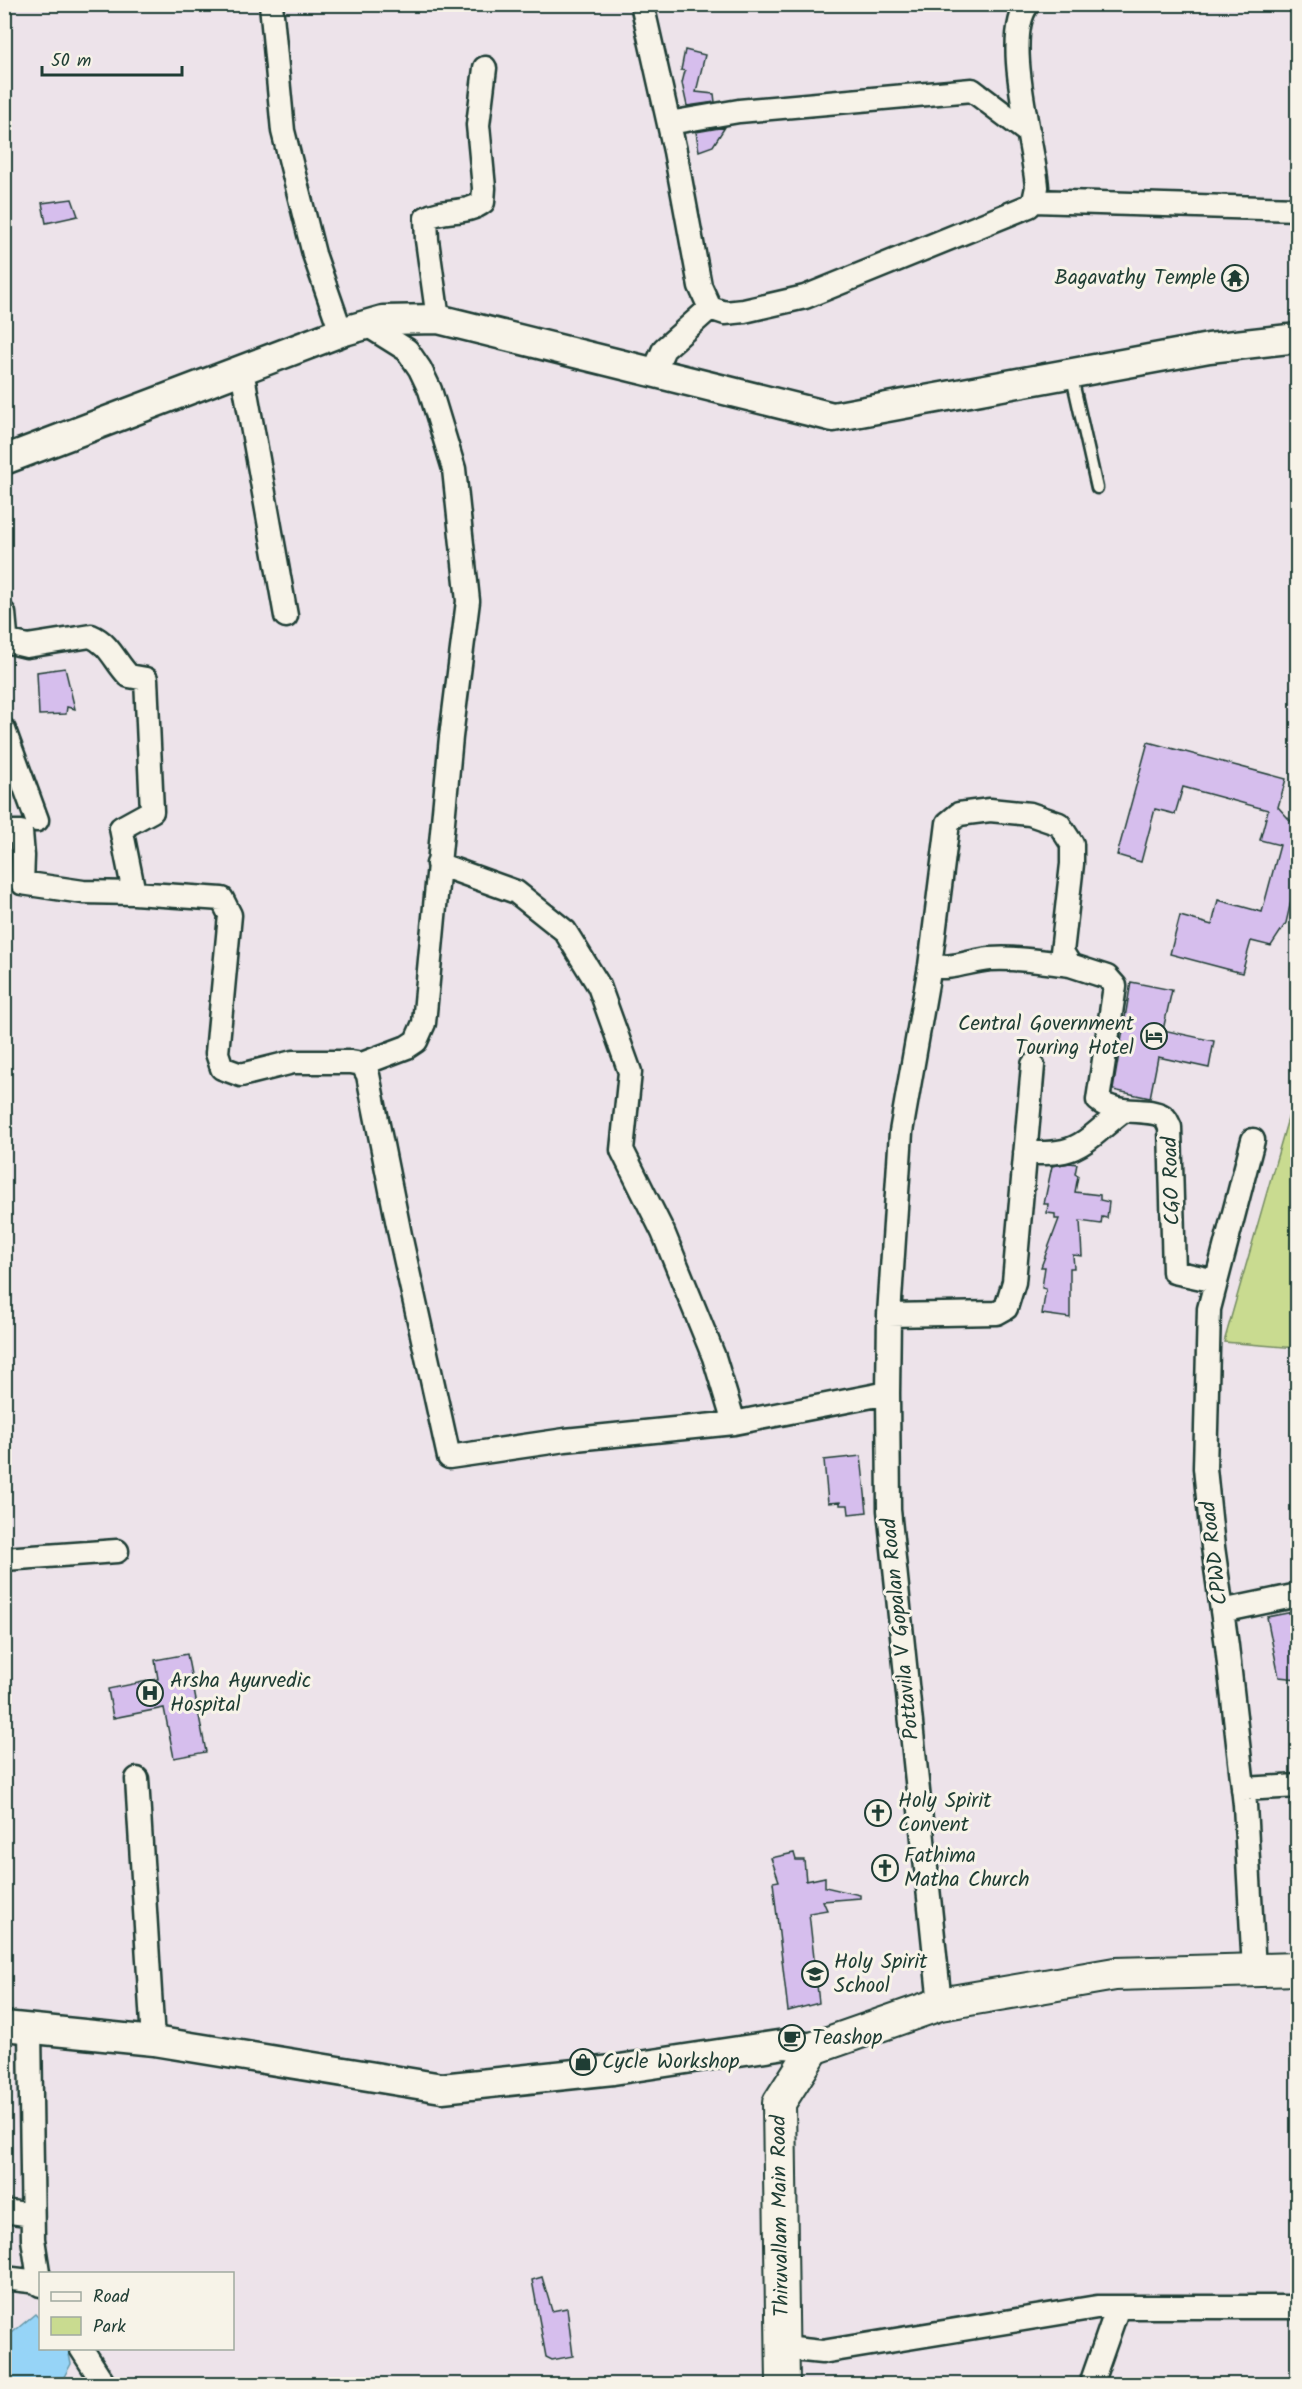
<svg xmlns="http://www.w3.org/2000/svg" width="1302" height="2389" font-family="Kalam,sans-serif">
<rect width="100%" height="100%" fill="#ede3ea"/>
<filter id="ink" filterUnits="userSpaceOnUse"><feTurbulence type="fractalNoise" baseFrequency=".0167" numOctaves="2"/><feDisplacementMap in="SourceGraphic" scale="12" xChannelSelector="R" yChannelSelector="G"/><feConvolveMatrix kernelMatrix="1 2 1 2 8 2 1 2 1" color-interpolation-filters="sRGB"/></filter>
<g filter="url(#ink)">
<path fill="#c9db90" stroke="#748c62" stroke-width="1.5" d="M1297,1087v261l-73,-6z"/>
<path fill="#96d4f7" stroke="#6698a9" stroke-width="1.5" d="M35,2314l5,5v29l28,1 3,15 -11,20h-55l2,-47z"/>
<path fill="#d6beed" stroke="#1f3d34" stroke-width="1.5" d="M685,50l20,5 -9,37 18,2 1,8 -28,4 -5,-23 3,-12 -4,-1z
M725,127l-12,19 -14,5 -3,-19z
M72,199l6,17 -32,7 -4,-20z
M65,668l10,41 -8,-2 -1,7 -27,1 -2,-43z
M1148,742l138,37 -8,28 20,22v42l-12,52 -15,23 -20,-5 -9,32 -72,-19 10,-38 32,9 6,-25 44,12 18,-67 -20,-5 8,-30 -85,-23 -8,27 -20,-5 -14,53 -24,-7z
M1131,982l41,8 -9,40 51,11 -5,27 -51,-11 -8,41 -37,-8z
M1070,1163l7,1 -2,10 3,2 -3,16 25,3v5l9,2 -2,16 -5,-1 -1,7 -21,-3 2,35 -9,-1 1,13h-4v50l-28,-4 4,-25 -4,-1 3,-21h-4l18,-48h-4v-5l-8,-1 1,-9h-4l8,-38z
M861,1456l6,56 -18,2 -1,-9h-8v-3l-12,1 -4,-43z
M1298,1611v68l-19,-2 -12,-60z
M187,1654l19,98 -32,6 -10,-50 -51,10 -5,-29 50,-10 -3,-19z
M794,1853l2,7h8l2,21 19,-4v10l35,8v3l-37,3 4,9 -18,3 10,90 -31,8 -15,-129 6,-1 -8,-23z
M542,2277l10,34 15,-3 6,48 -21,4 -6,-3 -14,-77z"/>
<g fill="none" stroke-linecap="round" stroke-linejoin="round">
<defs>
<path id="service" d="M1071,373l26,115"/>
<path id="minor" d="M271,4l12,127 31,123 27,78
M642,4l33,147 25,135 10,22 15,5 19,-2 61,-14 224,-91 5,-5 3,-14c-3,-43 -36,-149 -9,-183
M669,123l70,-12 233,-21 57,43
M1034,201l264,8
M438,319l-11,-79 -1,-22c18,-10 41,-3 57,-16l1,-14 -6,-63 7,-57
M242,370l44,246
M654,371l10,-22 46,-41
M4,613l2,22 4,7 17,4 64,-10c19,8 24,26 38,40l17,3 6,132 -31,17 13,65
M4,730l33,90
M4,832h17l2,24 -1,27 61,9 51,1 88,6 8,16 -13,138 5,15 19,7 52,-13h58l11,2 6,11 32,160 49,222 116,-17 169,-17 154,-30
M438,864l78,28 49,39 34,55 31,86 -8,78 41,82 51,125 20,66
M930,966c21,4 39,-5 60,-7 27,-2 54,3 80,6
M362,1064l45,-17 9,-6 8,-18 27,-286 17,-136 -14,-132 -24,-79 -10,-21 -13,-19 -40,-25
M1253,1140l-44,169 -4,159 8,79 14,99 18,159 9,165
M1025,1153c13,0 26,1 39,-2 23,-5 40,-27 59,-40
M889,1315l108,-2 9,-5 8,-26 19,-217
M4,1559l113,-8
M1222,1611l76,-16
M137,1779l16,262h1
M1243,1789l55,-3
M940,2004l-51,-494 -1,-117 1,-78 12,-183 29,-166 18,-143 11,-9 31,-4 40,4 29,10 13,20v20l-10,88 8,13 37,12 8,9 -17,114c19,17 54,6 67,18 3,3 3,6 5,9l4,145 42,9
M30,2029l3,210 7,46
M4,2211l28,4
M4,2278l35,4
M81,2348l23,36
M784,2348l38,4 275,-45h201
M1091,2384l27,-77"/>
<path id="tertiary" d="M4,460l337,-128 42,-12 55,-1 395,98 376,-69 89,-10
M4,2026l150,15 288,47 171,-18 172,-26 29,4"/>
<path id="secondary" d="M783,2384l-4,-281 35,-55 126,-44 175,-30 183,-5"/>
</defs>
<use href="#service" stroke="#1f3d34" stroke-width="15"/>
<use href="#minor" stroke="#1f3d34" stroke-width="27"/>
<use href="#tertiary" stroke="#1f3d34" stroke-width="33"/>
<use href="#secondary" stroke="#1f3d34" stroke-width="36"/>
<use href="#service" stroke="#f7f3e8" stroke-width="10"/>
<use href="#minor" stroke="#f7f3e8" stroke-width="22"/>
<use href="#tertiary" stroke="#f7f3e8" stroke-width="28"/>
<use href="#secondary" stroke="#f7f3e8" stroke-width="32"/>
</g>
</g>
<defs>
<symbol id="temple-ring" viewBox="-11 -11 22 22"><circle r="9.5" fill="#f7f3e8" stroke="#1f3d34" stroke-width="1.5"/><path d="M0-6L5-2H3V0L6.5 2.5H4V6H1.5V3h-3V6H-4V2.5H-6.5L-3 0V-2H-5Z" fill="#1f3d34"/></symbol>
<symbol id="hotel-ring" viewBox="-11 -11 22 22"><circle r="9.5" fill="#f7f3e8" stroke="#1f3d34" stroke-width="1.5"/><path d="M-6-4.5h1.5V1H6V5H4.5V3h-9V5H-6ZM-4 0a1.8 1.8 0 1 1 3.6 0ZM.5 0V-2.5h3Q6-2.5 6 0Z" fill="#1f3d34"/></symbol>
<symbol id="hospital-ring" viewBox="-11 -11 22 22"><circle r="9.5" fill="#f7f3e8" stroke="#1f3d34" stroke-width="1.5"/><path d="M-5-5h3v3.5h4V-5h3V5h-3V1.5h-4V5h-3Z" fill="#1f3d34"/></symbol>
<symbol id="church-ring" viewBox="-11 -11 22 22"><circle r="9.5" fill="#f7f3e8" stroke="#1f3d34" stroke-width="1.5"/><path d="M-1.2-6h2.4v3.5h3.3v2.4h-3.3V6h-2.4V-.1h-3.3v-2.4h3.3Z" fill="#1f3d34"/></symbol>
<symbol id="school-ring" viewBox="-11 -11 22 22"><circle r="9.5" fill="#f7f3e8" stroke="#1f3d34" stroke-width="1.5"/><path d="M0-5L7-2L0 1L-7-2ZM-4 1L0 2.5L4 1V4Q0 6-4 4Z" fill="#1f3d34"/></symbol>
<symbol id="cafe-ring" viewBox="-11 -11 22 22"><circle r="9.5" fill="#f7f3e8" stroke="#1f3d34" stroke-width="1.5"/><path d="M-5.5-4.5H6V0H3Q3 3.5 0 3.5H-2.5Q-5.5 3.5-5.5 0ZM3-3.2v2h1.7v-2ZM-6 4.5H4V6H-6Z" fill="#1f3d34"/></symbol>
<symbol id="shop-ring" viewBox="-11 -11 22 22"><circle r="9.5" fill="#f7f3e8" stroke="#1f3d34" stroke-width="1.5"/><path d="M-5-2.5h2.3a2.7 3.5 0 0 1 5.4 0H5L5.5 6h-11ZM-1.5-2.5h3a1.5 2.3 0 0 0-3 0Z" fill="#1f3d34"/></symbol>
</defs>
<g fill-rule="evenodd">
<use href="#temple-ring" x="1220" y="263" width="30" height="30"/>
<use href="#hotel-ring" x="1139" y="1021" width="30" height="30"/>
<use href="#hospital-ring" x="135" y="1678" width="30" height="30"/>
<use href="#church-ring" x="863" y="1798" width="30" height="30"/>
<use href="#church-ring" x="870" y="1853" width="30" height="30"/>
<use href="#school-ring" x="800" y="1959" width="30" height="30"/>
<use href="#cafe-ring" x="777" y="2023" width="30" height="30"/>
<use href="#shop-ring" x="568" y="2047" width="30" height="30"/>
</g>
<g text-anchor="middle" dominant-baseline="central" stroke-width="6" stroke-linejoin="round" paint-order="stroke">
<g font-size="21" fill="#1f3d34" stroke="#f7f3e8" text-anchor="start">
<text x="1216" y="278" text-anchor="end">Bagavathy Temple</text>
<text x="1134" y="1024" text-anchor="end">Central Government<tspan x="1134" dy="24">Touring Hotel</tspan></text>
<text x="170" y="1681">Arsha Ayurvedic<tspan x="170" dy="24">Hospital</tspan></text>
<text x="898" y="1801">Holy Spirit<tspan x="898" dy="24">Convent</tspan></text>
<text x="904" y="1856">Fathima<tspan x="904" dy="24">Matha Church</tspan></text>
<text x="834" y="1962">Holy Spirit<tspan x="834" dy="24">School</tspan></text>
<text x="812" y="2038">Teashop</text>
<text x="602" y="2062">Cycle Workshop</text>
</g>
<g font-size="21" fill="#1f3d34" stroke="#f7f3e8">
<text transform="translate(1172 1181) rotate(-92)">CGO Road</text>
<text transform="translate(1215 1553) rotate(-97)">CPWD Road</text>
<text transform="translate(901 1629) rotate(-96)">Pottavila V Gopalan Road</text>
<text transform="translate(781 2216) rotate(-91)">Thiruvallam Main Road</text>
</g>
</g>
<rect width="1302" height="2389" fill="none" stroke="#f7f3e8" stroke-width="24"/>
<rect x="12" y="12" width="1278" height="2365" fill="none" stroke="#1f3d34" stroke-width="2" filter="url(#ink)"/>
<rect x="39" y="2272" width="195" height="78" fill="#f7f3e8" stroke="#a1aaa0" stroke-width="1.5"/>
<rect x="51" y="2292" width="30" height="9" fill="#f7f3e8" stroke="#a1aaa0" stroke-width="1.5"/>
<text x="93" y="2302" font-size="18" fill="#1f3d34">Road</text>
<rect x="51" y="2317" width="30" height="18" fill="#c9db90" stroke="#a1aaa0" stroke-width="1.5"/>
<text x="93" y="2332" font-size="18" fill="#1f3d34">Park</text>
<path d="M42 66v9h140v-9" fill="none" stroke="#1f3d34" stroke-width="3"/>
<text x="51" y="66" font-size="18" fill="#1f3d34" stroke="#f7f3e8" stroke-width="4.5" paint-order="stroke">50 m</text>
</svg>
